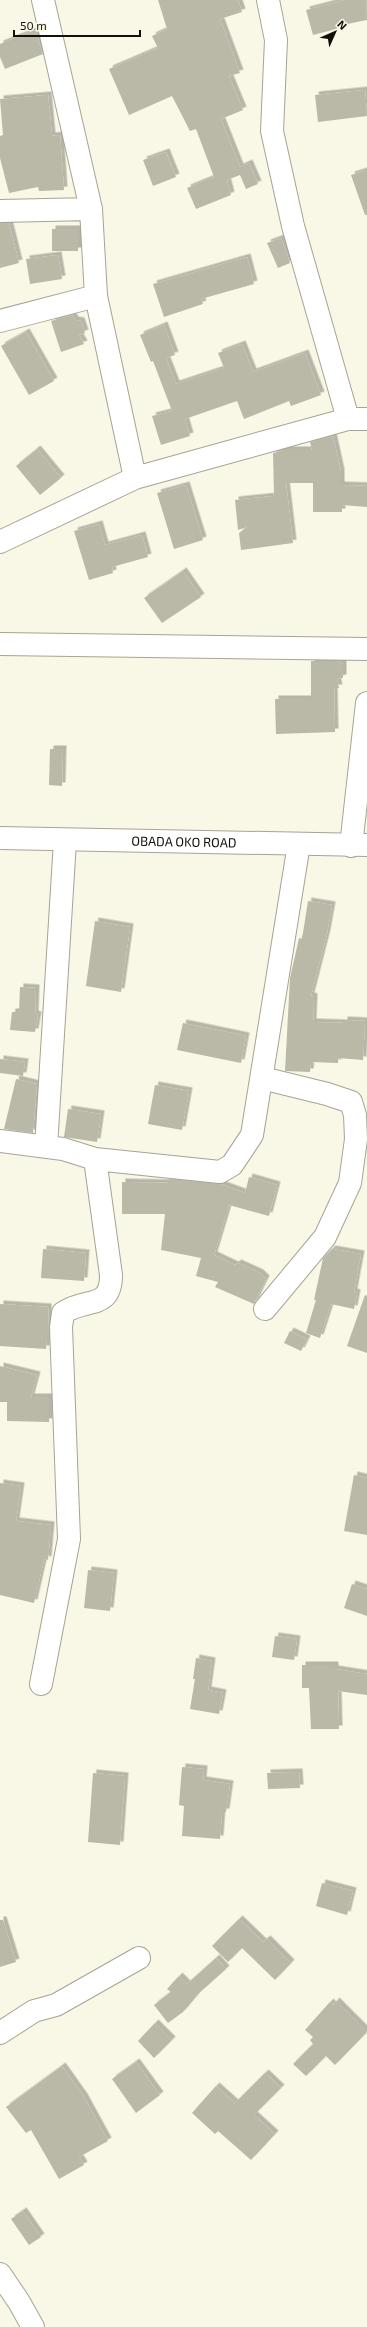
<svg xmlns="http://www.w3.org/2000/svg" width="367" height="2327" font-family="'Exo 2',sans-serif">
<defs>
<filter id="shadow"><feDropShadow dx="3.5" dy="-3.5" stdDeviation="0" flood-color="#0004"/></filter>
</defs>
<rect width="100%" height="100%" fill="#f9f7e5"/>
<path fill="#bab8a7" filter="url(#shadow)" d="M158,0h80l4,12 -22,7 20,54 -11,3 14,34 -22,9 19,48 9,-4 9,21 -12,5 -6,-14 -13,5 4,15 -35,14 -9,-21 27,-11 -18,-48 -6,2 -18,-35 -43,19 -20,-46 49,-21 -6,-12 15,-7z
M345,0h21l1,20 -20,4 1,2 -35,9 -7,-25z
M35,30l8,24 -38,15 -5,-12v-13z
M365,90l2,26 -49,6 -3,-27z
M48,95l4,41 8,-1 4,55 -25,1 -1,-4 -29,6 -9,-35v-22l3,-1 -3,-36z
M166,152l10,25 -23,9 -10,-26z
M367,170v45h-2l-14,-40z
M0,223h9l10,40 -19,5z
M52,229h26v22h-26z
M281,238l9,25 -12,5 -11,-25z
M58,255l4,24 -32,5 -4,-25z
M247,257l7,27 -53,15 2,5 -39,13 -11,-33z
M72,315l3,5 6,1 4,12 -6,2 5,9 -23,8 -10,-31z
M164,325l11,30 -9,3 10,26 48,-16 -6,-15 24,-9 11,28 52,-19 16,42 -30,11 -2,-5 -45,18 -7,-18 -52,18 5,17 -29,9 -9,-29 20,-5 -19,-50 -2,1 -11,-27z
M26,332l28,49 -25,14 -28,-49z
M333,436l8,36v13l26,1v21l-25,-2v7h-29v-29h-27l7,60 -52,7 -2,-17 8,-6 -9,3 -3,-30 39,-4 -1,-43 11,-3h28l-2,-8z
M37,449l24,29 -21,17 -24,-29z
M186,485l17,55 -29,9 -17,-56z
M99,524l6,21 37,-10 6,22 -36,10 1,6 -24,7 -15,-49z
M183,571l18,26 -39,26 -18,-25z
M311,661h27l5,3v14l-6,1 2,9h-5l1,44 -59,2 -1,-35h36z
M50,749h13l-1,37 -13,-1z
M308,901l24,4 -5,28 -16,63 3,1 -1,25 31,1v-3l21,1 -2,39 -25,-2v5l-27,-1 -1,10 -25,-1 5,-93 9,-40 3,1z
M95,921l35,6 -9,65 -35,-6z
M20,987l16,1 -1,26 3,1 -3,17 -25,-2 2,-18h7z
M183,1023l63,13 -5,27 -64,-13z
M0,1059l25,3 -2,14 -23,-3z
M16,1079l21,5 -4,49 -29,-4z
M155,1085l34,6 -7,39 -34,-6z
M68,1109l33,5 -4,28 -33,-5z
M249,1177l28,8 -8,31 -40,-11 -15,50 21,10 3,-2 22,10 6,6 -12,25 -39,-17 3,-5 -22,-6 5,-18 -40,-8 4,-36h-43v-32l47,1v-4l51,5 25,9z
M43,1249l43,4 -2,28 -43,-3z
M332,1249l29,5 -7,38 3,1 -3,16 -23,-5 -11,34 -14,-5 10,-33h-2l9,-42z
M365,1295l2,1v57l-20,-7z
M0,1304l48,3 1,31h-2l-1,11 -46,-3z
M290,1331l17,8 -6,12 -17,-8z
M0,1366l37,9 -6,22h18v25l-42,-1v-19h-7z
M354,1475l13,3v57l-23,-4z
M0,1483l21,3 -5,35 35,4 -3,35 -4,-1 -10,44 -34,-8z
M88,1570l26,3 -4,38 -26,-3z
M352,1584l15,5v27l-23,-8z
M275,1636l22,3 -3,21 -22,-3z
M196,1658l16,3 -4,29 15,3 -4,21 -29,-5 5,-30h-2z
M302,1665h33v4l32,5v21l-29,-4 1,38h-28l-2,-41h-7z
M182,1767l22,2 -1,11 27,4 -4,28h-4l-2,27 -38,-3 2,-30 -5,-1z
M299,1772l1,16 -32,1 -1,-16z
M93,1773l32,3 -5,69 -32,-3z
M322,1883l31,8 -6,24 -31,-9z
M239,1919l24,23 4,-3 24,24 -16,17 -33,-32 -14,14 -16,-16z
M0,1920h3l13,42 -16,5z
M216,1958l10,11 -28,25 -15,18 -15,11 -14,-18 17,-13 -4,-3 12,-13 8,8z
M336,2001l31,31 -32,33 -9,-9 -20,20 -13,-12 20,-20 -3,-4 3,-3 -8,-7 25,-28 3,3z
M155,2023l17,17 -18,18 -16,-17z
M136,2062l24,33 -24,18 -24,-34z
M62,2066l22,31 24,44 -29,16 5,8 -25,14 -28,-49 -5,3 -20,-26z
M265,2073l16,15 -27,27 21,19 -24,26 -33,-29 -3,3 -23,-21 24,-27 19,17z
M23,2211l18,26 -12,8 -18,-26z"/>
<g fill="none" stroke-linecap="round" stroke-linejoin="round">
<defs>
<path id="minor" d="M43,0l48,209 5,87 39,182
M268,0l8,40 -4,91 21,95 55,193
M0,211l91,-2
M0,321l96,-25
M0,542l135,-64 213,-59h19
M0,644l367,5
M351,846l16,-143
M262,1078l65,16 24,8 4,13 1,24 -6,44 -25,54 -60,72
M0,1141l63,8 32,10 125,13 12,-7 20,-30 47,-291
M46,1147l19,-306
M41,1684l28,-145 -8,-212 2,-14c22,-16 48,-2 48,-38l-16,-116
M0,2033l34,-22 22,-6 83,-47
M0,2274l19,28 14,25"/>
<g id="major">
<path id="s1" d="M0,838l367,7"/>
</g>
</defs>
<use href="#minor" stroke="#a6a493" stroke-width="24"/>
<use href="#major" stroke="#a6a493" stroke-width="24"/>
<use href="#minor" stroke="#fff" stroke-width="22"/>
<use href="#major" stroke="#fff" stroke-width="22"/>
</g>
<g text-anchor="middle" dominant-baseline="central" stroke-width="4" stroke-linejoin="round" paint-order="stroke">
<g font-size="13" fill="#11100a" stroke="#f9f7e5">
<text stroke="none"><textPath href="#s1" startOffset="184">OBADA OKO ROAD</textPath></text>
</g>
</g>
<g transform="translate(335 32) rotate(45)" stroke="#f9f7e5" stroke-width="3" paint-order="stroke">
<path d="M0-3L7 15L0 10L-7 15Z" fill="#11100a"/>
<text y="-6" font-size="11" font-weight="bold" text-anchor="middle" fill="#11100a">N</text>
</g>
<path d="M14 30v6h126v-6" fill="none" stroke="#11100a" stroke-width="2"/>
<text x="20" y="30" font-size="12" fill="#11100a" stroke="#f9f7e5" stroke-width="3" paint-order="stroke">50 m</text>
</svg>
